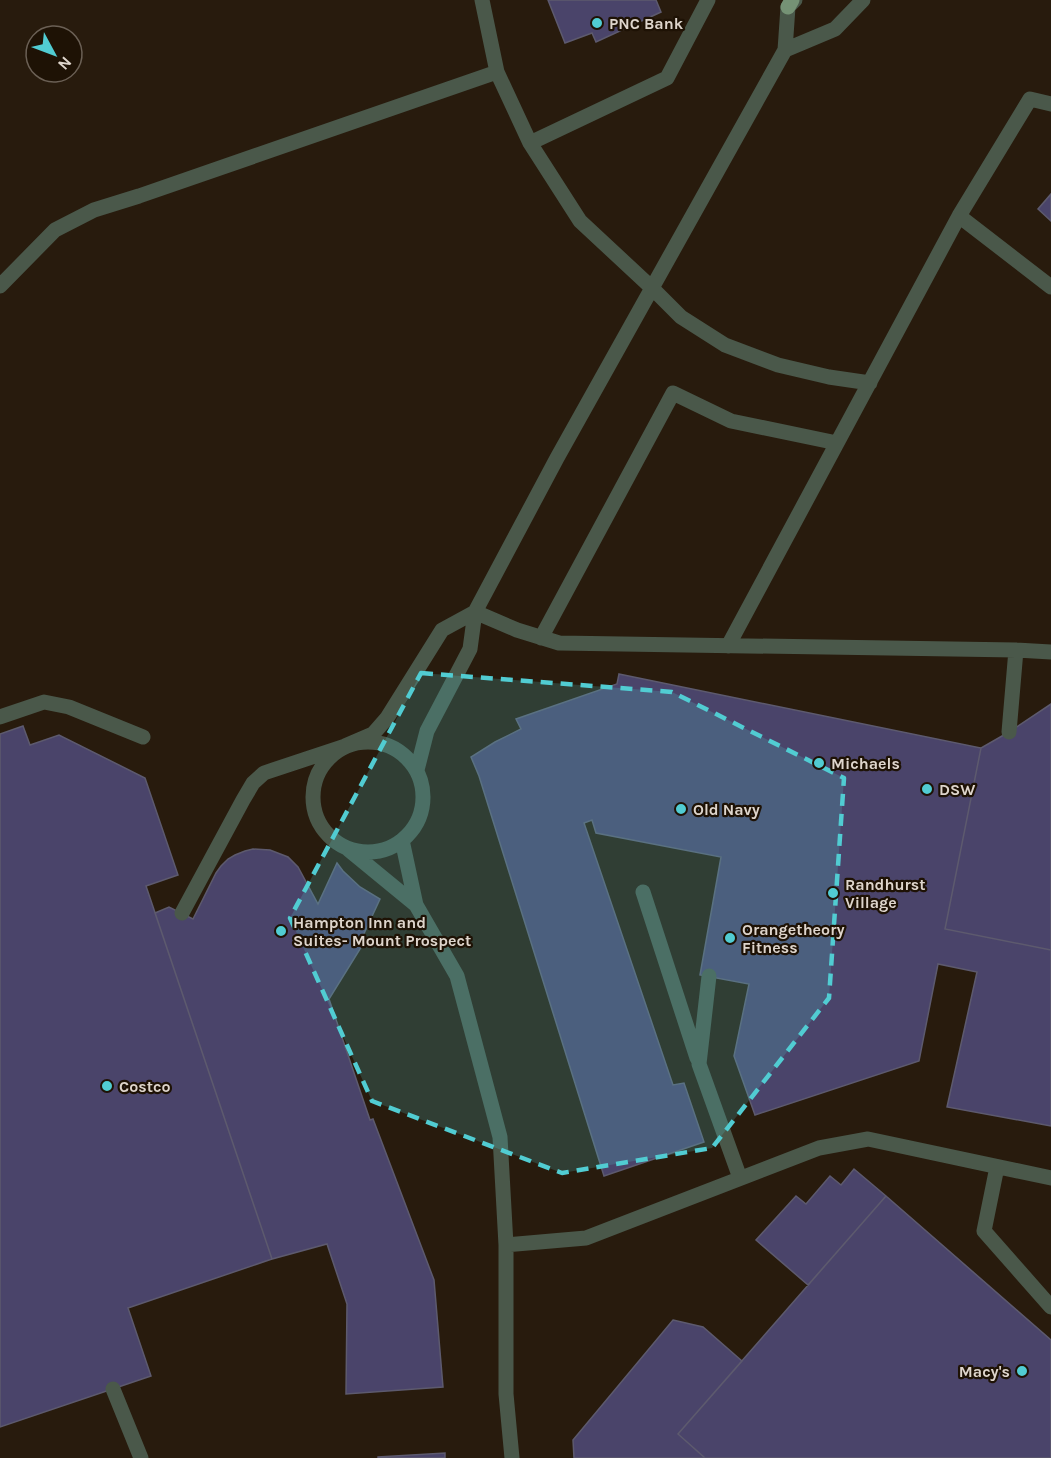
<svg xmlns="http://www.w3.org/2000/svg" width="1051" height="1458" font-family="Karla,sans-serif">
<rect width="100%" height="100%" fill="#281b0d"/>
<path fill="#4a446a" stroke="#5d5a6e" stroke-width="1.5" d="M548,0h108l5,12 -65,30 -4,-9 -27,10z
M1051,194v27l-13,-12z
M619,674l362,74 -36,181 106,21v176l-104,-19 30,-135 -39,-8 -19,97 -164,54 -21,-59 15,-72 -49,-9 21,-118 -125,-24 -4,-13 -8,3 89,262 11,-2 20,59 -100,34 -125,-400 -8,-19 24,-15 26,-13 -5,-10 101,-35z
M1051,704v246l-106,-21 36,-181 28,-16z
M23,726l7,19 29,-10 86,43 33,97 -32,11 126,373 -144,49 23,68 -151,51v-693z
M253,849l17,1 18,7 10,10 20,37 19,-41 6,8 17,16 20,12 -19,41 4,1 -36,58 41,121 3,-1 61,161 9,107 -97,7 1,-90 -20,-60 -55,15 -117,-346 14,-6 24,12 23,-46 5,-7 7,-7 7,-4 10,-4z
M854,1169l32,27 -78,89 -52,-45 40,-44 10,8 24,-28 11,9z
M886,1196l165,144v118h-346l-27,-24z
M673,1320l30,7 39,34 -64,73 27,24h-131l-1,-18z
M445,1453v5h-67v-1z"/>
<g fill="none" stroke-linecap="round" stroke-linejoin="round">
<path stroke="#4a584a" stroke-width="15" d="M482,0l15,72 33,71 50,78 72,67 29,29 44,28 53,20 51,12 41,6
M785,50l50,-21 28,-29
M530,143l137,-65 41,-78
M959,216l92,71
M0,286l55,-56 39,-20 45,-14 358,-124
M475,612l42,18 42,13 457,7 35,2
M541,638l132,-245 58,28 106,22
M728,646l231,-430 71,-117 21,5
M0,717l44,-15 25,5 74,30
M1009,732l7,-82
M313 797a55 55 0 1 1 110 0a55 55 0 1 1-110 0Z
M417,770l10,-39 43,-82 5,-37 82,-154 228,-408 3,-43 7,-7
M402,840l14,65 41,71 43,161 6,108v149l6,64
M349,850l67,55
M643,892l54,166
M182,913l61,-113 10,-17 11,-10 81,-27 28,-12 14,-16 55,-88 33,-18
M709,976l-10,88 41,114
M997,1167l-13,64 67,76
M506,1245l80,-7 233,-90 49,-9 183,39
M113,1389l28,69"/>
<path stroke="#759275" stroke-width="15" d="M788,7l4,-7"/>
</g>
<path fill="#51ccd2" fill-opacity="0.2" stroke="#51ccd2" stroke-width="4.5" stroke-dasharray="12 8" stroke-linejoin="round" d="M421,673l251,19 172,86 -15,220 -117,150 -150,25 -190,-72 -82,-183z"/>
<g fill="#51ccd2" stroke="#1e1205" stroke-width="2">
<circle cx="597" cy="23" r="6"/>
<circle cx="819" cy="763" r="6"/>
<circle cx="927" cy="789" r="6"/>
<circle cx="681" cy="809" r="6"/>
<circle cx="833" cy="893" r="6"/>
<circle cx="281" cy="931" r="6"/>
<circle cx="730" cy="938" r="6"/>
<circle cx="107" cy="1086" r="6"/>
<circle cx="1022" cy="1371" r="6"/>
</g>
<g text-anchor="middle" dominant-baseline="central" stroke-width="4.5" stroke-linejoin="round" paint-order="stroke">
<g font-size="16" font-weight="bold" fill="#ded5cc" stroke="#1e1205" text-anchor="start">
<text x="609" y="23">PNC Bank</text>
<text x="831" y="763">Michaels</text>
<text x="939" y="789">DSW</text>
<text x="693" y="809">Old Navy</text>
<text x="845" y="884">Randhurst<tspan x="845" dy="18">Village</tspan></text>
<text x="293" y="922">Hampton Inn and<tspan x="293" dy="18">Suites- Mount Prospect</tspan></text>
<text x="742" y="929">Orangetheory<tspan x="742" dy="18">Fitness</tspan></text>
<text x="119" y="1086">Costco</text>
<text x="1010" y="1371" text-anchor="end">Macy's</text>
</g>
</g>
<g transform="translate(54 54) rotate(131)"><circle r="28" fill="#1e1205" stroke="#6b6055" stroke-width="1.5"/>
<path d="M0-4.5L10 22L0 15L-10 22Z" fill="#51ccd2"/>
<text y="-9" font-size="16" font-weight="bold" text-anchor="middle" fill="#ded5cc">N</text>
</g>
</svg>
